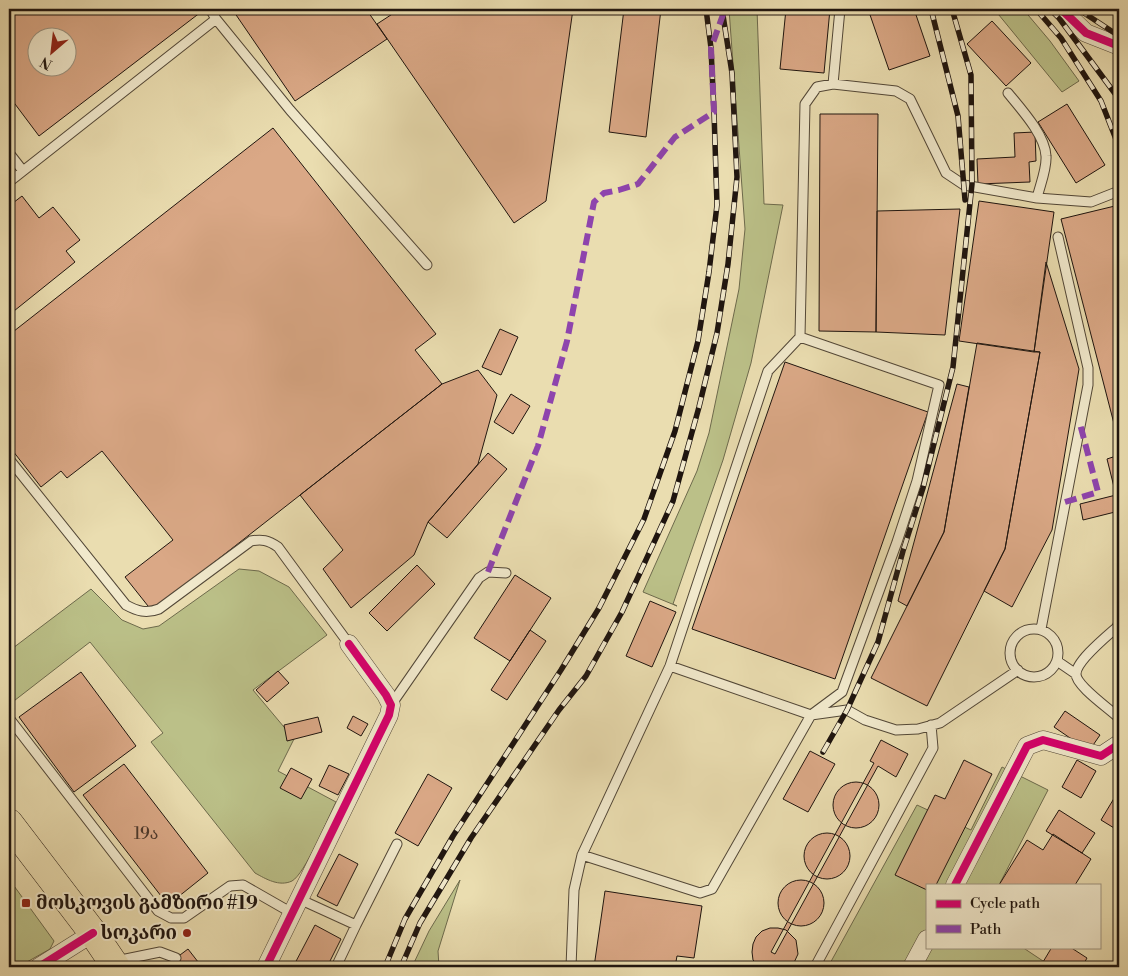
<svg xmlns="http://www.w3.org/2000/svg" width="1128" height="976" font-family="'Libre Bodoni','Noto Serif Georgian',serif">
<rect width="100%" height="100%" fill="#eaddb0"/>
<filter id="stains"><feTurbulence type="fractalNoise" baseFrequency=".004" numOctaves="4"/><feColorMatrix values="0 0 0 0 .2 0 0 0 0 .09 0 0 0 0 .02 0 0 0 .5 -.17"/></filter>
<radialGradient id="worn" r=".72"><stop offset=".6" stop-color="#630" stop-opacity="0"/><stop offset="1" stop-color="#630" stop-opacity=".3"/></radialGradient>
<path fill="#bbc088" stroke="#6d6a4c" d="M729,9h28l7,195 19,1 -32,158 -28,97 -50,144 4,2 -34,-14 54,-121 12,-38 30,-144 6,-60z
M994,9h29l27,32 29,40 -17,11z
M239,569l20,2 30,16 38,48 -74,55 41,49 -16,32 58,31c-8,16 -31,72 -44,79 -13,6 -26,-2 -37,-8l-104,-131 12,-9 -73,-91 -80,62 -1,-2v-51l82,-62 31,31 21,9 16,-3z
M1002,767l46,23 -49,95h-72v62h95l30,20h-113l-7,-5 -3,5h-101l89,-162 54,25z
M9,879l45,62 -4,8 -32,18h-9z
M460,880l-22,71 1,16h-27l17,-36z"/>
<path fill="#daa886" stroke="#1f150f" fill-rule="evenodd" d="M9,9h190l2,3 -162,124 -30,-40zM38,38h30v30h-30z
M232,9h134l21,30 -92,62z
M400,9h173l-27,192 -32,22 -137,-199z
M624,9h37l-15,128 -37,-5z
M786,9h44l-6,64 -44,-4z
M868,9h46l16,47 -41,14z
M992,21l39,42 -25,23 -39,-42z
M1067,104l38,61 -29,18 -38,-61z
M820,114h58l-2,218 -57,-1z
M273,128l163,206 -21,16 27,34 -290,227 -27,-34 48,-37 -71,-89 -35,27 -6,-7 -20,16 -32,-41v-111z
M1035,132l1,29 -7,1 1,20 -52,2 -1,-25 38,-2 -1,-24z
M22,196l17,22 14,-11 27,33 -14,11 9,11 -66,53v-109z
M979,201l75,11 -20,140 -75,-11z
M1119,205v238l-58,-224z
M960,209l-15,126 -69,-3 1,-121z
M1046,262l33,107 -27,161 -40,77 -28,-16 21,-42 35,-197h-6z
M500,329l18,8 -17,38 -19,-8z
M977,343l63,9 -35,197 -78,157 -56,-28 73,-146z
M785,362l143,50 -93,267 -143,-50z
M478,370l19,25 -19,69 -50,58 -14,33 -63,53 -28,-39 20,-19 -43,-55 142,-111z
M957,384l12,3 -25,145 -37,74 -9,-5z
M511,394l19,12 -17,28 -19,-12z
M488,453l19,16 -60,69 -19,-16z
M1119,455v56l-36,9 -3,-16 36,-9 -9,-36z
M417,565l18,19 -48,47 -18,-18z
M515,575l36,23 -41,63 -36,-23z
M650,601l26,11 -24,55 -26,-11z
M530,630l16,11 -39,59 -16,-10z
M278,671l11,12 -22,19 -11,-12z
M81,672l55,74 -62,46 -55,-75z
M1065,711l35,24 -11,16 -35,-24z
M353,716l15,8 -7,12 -14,-8z
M318,717l4,15 -35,9 -3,-16z
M881,740l27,14 -12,23 -18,-11 -103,188 -4,-2 103,-189 -4,-2z
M810,751l25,13 -27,48 -25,-13z
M964,760l28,14 -56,111h-9v5l-32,-15 40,-80 10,4z
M1077,760l19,11 -15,27 -19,-11z
M124,764l84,109 -40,32 -85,-110z
M329,765l20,9 -11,21 -19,-9z
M291,768l21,11 -11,20 -21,-11z
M428,774l24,14 -34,58 -23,-13z
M833 805a23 23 0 1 1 46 0a23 23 0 1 1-46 0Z
M1119,790v41l-18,-11z
M1059,810l36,23 -13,20 -36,-22z
M804 856a23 23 0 1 1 46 0a23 23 0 1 1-46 0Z
M1053,834l38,25 -16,26h-76l28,-45 16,10z
M339,854l19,10 -21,42 -20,-10z
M778 903a23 23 0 1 1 46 0a23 23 0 1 1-46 0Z
M605,891l97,15 -8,52 -17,-2 -2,11h-81z
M315,925l26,14 -14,28h-34z
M770,928h8l8,2 10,10 2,14 -6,13h-33l-6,-7 -1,-8 1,-8 3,-7 6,-6z
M1052,947h18l17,11 -5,9h-42z
M188,949l14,18h-39l13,-9z"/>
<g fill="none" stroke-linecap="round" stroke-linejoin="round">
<defs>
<path id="lane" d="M216,19l74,91 137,155
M833,84l7,-75
M1008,93c13,16 37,42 38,63 1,13 -6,29 -9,42
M9,153l14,18
M9,182l207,-163 -6,-10
M9,459l117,146c11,6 20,9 33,4l92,-68c11,-2 17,-1 27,6l71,97
M1119,622l-2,5c-10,9 -41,34 -41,47 0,12 34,35 43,44
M1010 653a24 24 0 1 1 48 0a24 24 0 1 1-48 0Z
M1041,629l47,-244v-17l-30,-131
M1057,661l19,13
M670,666l141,49 36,-5 18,10 31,10 22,-1 22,-6 78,-53
M391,705l88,-127 9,-6 18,1
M9,718l149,193 13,7h13l46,-32 13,-1 49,28
M582,855l118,38 12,-4 99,-174 31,-23 55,-150 20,-61 22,-96 -139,-48
M299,899l57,26 -20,42
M356,925l41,-81
M116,961l44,-9 16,6
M571,967l3,-77 8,-35 88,-189 98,-295 32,-34 5,-233 12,-17 16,-3 63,7 14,8 36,74 18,12 73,13 54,4 28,-11
M815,967l118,-219 -2,-23"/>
<path id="street" d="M1061,9l25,24 33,13
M955,885l72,-139 16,-6 58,16 18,-12
M39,967l54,-34
M266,967l123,-252 2,-10 -5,-10 -37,-51
M912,967l15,-28"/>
<path id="primary" d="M9,823l84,110 23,34"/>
</defs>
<use href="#lane" stroke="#524737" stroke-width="11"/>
<use href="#street" stroke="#524737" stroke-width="19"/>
<use href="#primary" stroke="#1f150f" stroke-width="29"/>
<use href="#lane" stroke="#f1e9cc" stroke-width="9"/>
<use href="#street" stroke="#f1e9cc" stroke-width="18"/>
<use href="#primary" stroke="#eaddb0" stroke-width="28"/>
<defs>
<path id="rail" d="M931,9l27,107 7,84
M1036,9l25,29 40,63 18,46
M1050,9l9,9 60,81
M1078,9l41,27
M823,752l24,-42 31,-68 25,-91 20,-63 30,-121 19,-183 -1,-109 -19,-66
M385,967l20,-48 48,-83 108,-166 38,-62 45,-89 31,-88 23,-90 11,-69 8,-67 -3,-93 -3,-64 -5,-39
M401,967l19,-44 51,-85 88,-128 27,-34 36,-64 51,-111 26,-94 18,-74 11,-69 9,-87 -5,-104 -10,-64"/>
</defs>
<use href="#rail" stroke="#1f150f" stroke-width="5.5"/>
<use href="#rail" stroke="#f1e9cc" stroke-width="4" stroke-dasharray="11" stroke-linecap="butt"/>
<path stroke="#8e44ad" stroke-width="6" stroke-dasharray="12 6" stroke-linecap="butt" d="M1065,502l33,-10 -18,-68
M488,572l50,-126 29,-105 27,-139 10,-9 15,-3 19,-6 37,-47 39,-25 -3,-64 14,-39"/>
<defs>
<path id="cycleway" d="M1061,9l25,24 33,13
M955,885l72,-139 16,-6 58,16 18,-12
M39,967l54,-34
M266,967l123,-252 2,-10 -5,-10 -37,-51"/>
</defs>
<use href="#cycleway" stroke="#f1e9cc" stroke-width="11"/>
<use href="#cycleway" stroke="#d6006c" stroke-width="8"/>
</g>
<g fill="#8f2418" stroke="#f1e9cc" stroke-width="2">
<rect x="21" y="898" width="10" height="10" rx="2.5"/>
<circle cx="187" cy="933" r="5"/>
</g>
<g text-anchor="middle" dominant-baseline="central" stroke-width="4" stroke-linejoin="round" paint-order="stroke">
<g font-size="16" fill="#4e3a2d">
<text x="146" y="834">19ა</text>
</g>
<g font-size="19" font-weight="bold" fill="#1f150f" stroke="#f1e9cc" text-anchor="start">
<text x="36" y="903">მოსკოვის გამზირი #19</text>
<text x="177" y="933" text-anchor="end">სოკარი</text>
</g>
</g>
<rect width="1128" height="976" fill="none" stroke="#eaddb0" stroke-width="30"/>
<rect x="10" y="10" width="1108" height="956" fill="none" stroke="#1f150f" stroke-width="2.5"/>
<rect x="15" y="15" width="1098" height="946" fill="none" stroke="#1f150f"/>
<rect x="926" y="884" width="175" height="65" fill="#f1e9cc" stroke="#9d9480"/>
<rect x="936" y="900" width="25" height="8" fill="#d6006c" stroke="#9d9480"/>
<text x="970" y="908" font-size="15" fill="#1f150f">Cycle path</text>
<rect x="936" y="925" width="25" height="8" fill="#8e44ad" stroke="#9d9480"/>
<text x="970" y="934" font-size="15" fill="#1f150f">Path</text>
<g transform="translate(52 52) rotate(208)"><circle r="24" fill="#f1e9cc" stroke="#9d9480"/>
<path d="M0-4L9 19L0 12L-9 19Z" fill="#8f2418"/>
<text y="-8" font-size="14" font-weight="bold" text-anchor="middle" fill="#1f150f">N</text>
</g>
<rect width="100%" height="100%" filter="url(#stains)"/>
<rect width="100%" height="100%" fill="url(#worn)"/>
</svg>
